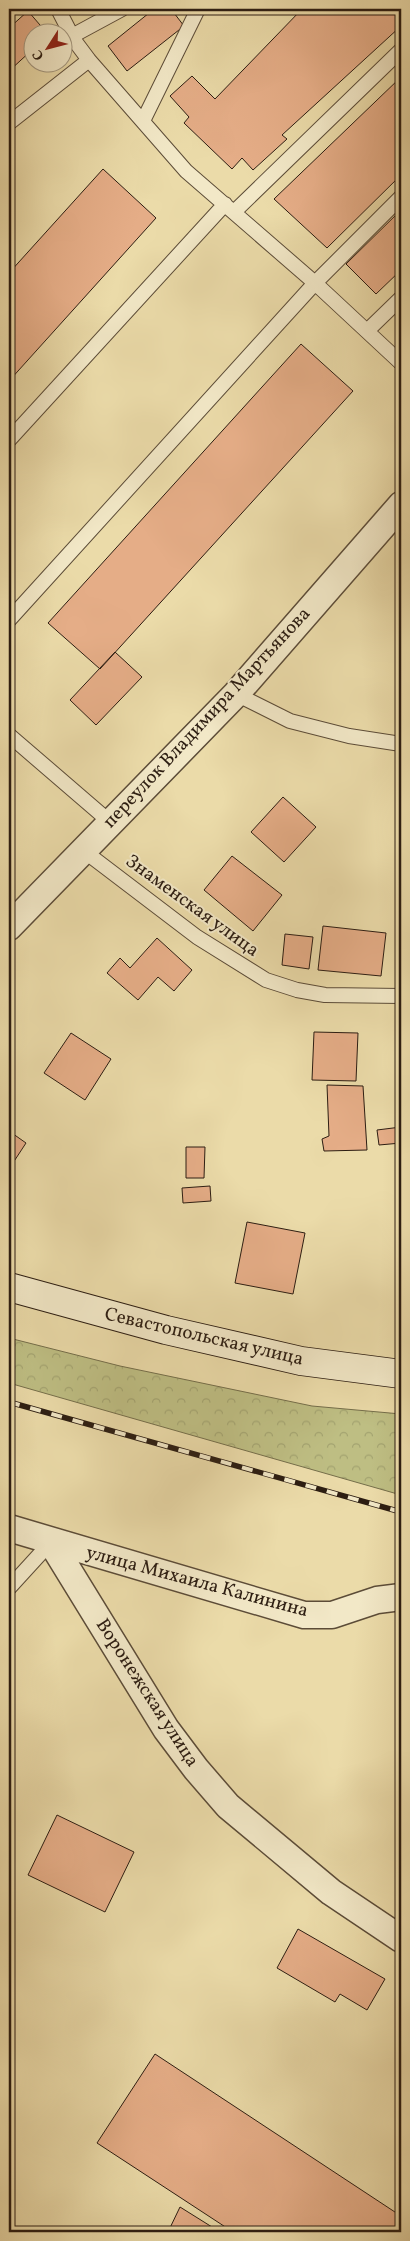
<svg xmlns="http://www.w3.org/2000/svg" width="410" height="2241" font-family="Vollkorn,serif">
<defs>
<pattern id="forest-crowns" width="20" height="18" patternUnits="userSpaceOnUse" patternTransform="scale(1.25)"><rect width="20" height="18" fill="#bebe83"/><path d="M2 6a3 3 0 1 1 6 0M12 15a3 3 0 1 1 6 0" fill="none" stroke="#a3a370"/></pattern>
</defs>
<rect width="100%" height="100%" fill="#ebdba9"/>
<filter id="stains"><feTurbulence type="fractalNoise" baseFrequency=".004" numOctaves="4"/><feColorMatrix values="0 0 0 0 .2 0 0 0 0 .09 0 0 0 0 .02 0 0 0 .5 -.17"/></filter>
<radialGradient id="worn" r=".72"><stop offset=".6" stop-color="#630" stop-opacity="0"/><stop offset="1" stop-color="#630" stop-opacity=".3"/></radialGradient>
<path fill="url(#forest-crowns)" stroke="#756e4a" d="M9,1338l111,28 192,40 89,8v81l-392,-112z"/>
<path fill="#e5ad87" stroke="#2c1d12" d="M154,9h17l13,17 -57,45 -19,-25z
M302,9h99v17l-119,109 5,4 -34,31 -11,-12 -10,11 -48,-46 5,-6 -19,-21 22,-20 23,23z
M28,11l18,21h-14v18l-23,21v-43z
M401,77v98l-74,73 -53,-49z
M103,169l53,49 -147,163v-108z
M401,210v60l-25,24 -30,-30z
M301,344l52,47 -253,278 -52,-46z
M115,652l27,25 -46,48 -26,-25z
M283,797l33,30 -32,35 -33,-30z
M232,856l50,39 -29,36 -49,-41z
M323,926l63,7 -5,43 -63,-6z
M285,934l28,3 -4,32 -27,-4z
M157,938l35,32 -18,21 -16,-14 -20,23 -31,-27 13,-15 10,10z
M314,1032l44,1 -2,48 -44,-1z
M71,1033l40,26 -26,41 -41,-27z
M327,1085l36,1 4,64 -43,1 -2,-12 7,-3z
M401,1127v16l-22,2 -2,-15z
M9,1131l17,12 -17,26z
M186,1147h19l-1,31h-18z
M210,1186l1,15 -28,2 -1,-15z
M247,1222l58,11 -12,61 -58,-11z
M57,1815l77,37 -29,60 -77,-37z
M298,1929l87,50 -18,31 -27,-16 -5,8 -58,-34z
M155,2054l246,162 -9,16h-159l-136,-89z
M180,2207l40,25h-52z"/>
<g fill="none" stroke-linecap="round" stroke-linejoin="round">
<defs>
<path id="lane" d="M72,36l50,-27
M143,121l55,-112
M9,123l80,-63
M401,197l-86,86 86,80
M234,212l167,-162
M367,331l34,-33
M9,440l216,-236
M9,620l306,-337 -129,-112 -97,-111 -15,-20 -16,-31
M236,694l54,27 59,15 52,8
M9,735l101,87
M84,851l113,86 69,43 31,10 28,5 76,1
M9,1588l42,-46"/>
<path id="street" d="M9,927l227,-233 165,-189
M9,1528l295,87h28l45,-15 24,-3
M51,1542l115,187 30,40 32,37 103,86 70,47"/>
<path id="secondary" d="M9,1287l157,43 135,31 100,13"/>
</defs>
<use href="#lane" stroke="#5c4c38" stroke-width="16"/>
<use href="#street" stroke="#5c4c38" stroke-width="29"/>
<use href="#secondary" stroke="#2c1d12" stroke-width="30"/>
<use href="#lane" stroke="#f2e8c7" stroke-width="14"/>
<use href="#street" stroke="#f2e8c7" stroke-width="26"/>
<use href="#secondary" stroke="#f2e8c7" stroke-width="28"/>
<defs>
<path id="rail" d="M9,1402l392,110"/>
</defs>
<use href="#rail" stroke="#2c1d12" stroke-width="5.5"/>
<use href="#rail" stroke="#f2e8c7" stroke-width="4" stroke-dasharray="11" stroke-linecap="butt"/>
</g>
<g text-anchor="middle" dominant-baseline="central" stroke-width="4" stroke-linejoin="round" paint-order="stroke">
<g font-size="19" fill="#2c1d12" stroke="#f2e8c7">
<text transform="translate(207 718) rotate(-47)">переулок Владимира Мартьянова</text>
<text transform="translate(192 906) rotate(36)">Знаменская улица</text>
<text transform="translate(204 1337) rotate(13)">Севастопольская улица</text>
<text transform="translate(197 1582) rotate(15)">улица Михаила Калинина</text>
<text transform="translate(147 1693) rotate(57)">Воронежская улица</text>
</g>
</g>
<rect width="410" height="2241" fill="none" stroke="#ebdba9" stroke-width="30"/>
<rect x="10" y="10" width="390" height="2221" fill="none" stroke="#2c1d12" stroke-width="2.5"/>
<rect x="15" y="15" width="380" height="2211" fill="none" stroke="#2c1d12"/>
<g transform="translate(48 48) rotate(234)"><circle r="24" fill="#f2e8c7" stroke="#a3977f"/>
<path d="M0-4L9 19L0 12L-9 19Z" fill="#8f2418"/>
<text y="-8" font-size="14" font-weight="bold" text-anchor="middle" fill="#2c1d12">С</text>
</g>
<rect width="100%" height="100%" filter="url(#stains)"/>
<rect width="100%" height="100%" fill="url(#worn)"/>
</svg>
